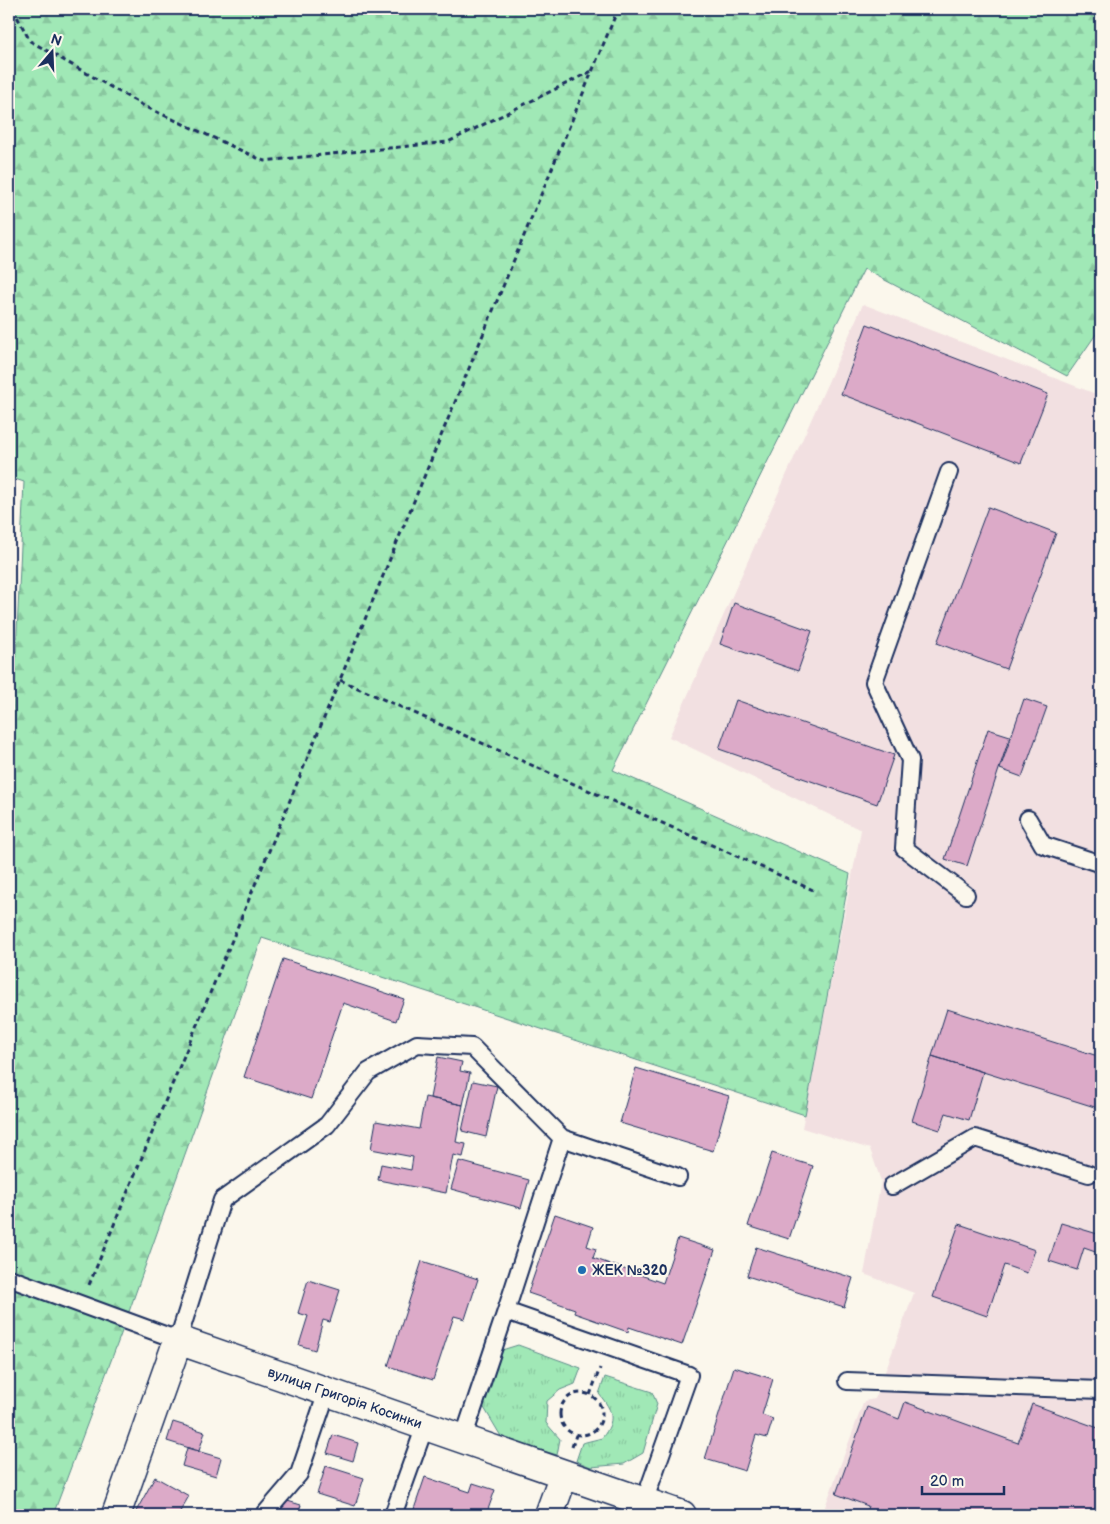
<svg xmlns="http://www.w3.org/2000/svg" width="1110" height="1524" font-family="'Balsamiq Sans',sans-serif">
<defs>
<pattern id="grass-tufts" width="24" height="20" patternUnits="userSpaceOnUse" patternTransform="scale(1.25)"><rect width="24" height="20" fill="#a0e8b6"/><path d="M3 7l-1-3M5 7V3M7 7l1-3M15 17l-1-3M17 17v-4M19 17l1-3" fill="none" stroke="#89c79f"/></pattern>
<pattern id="forest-firs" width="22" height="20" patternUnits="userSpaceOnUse" patternTransform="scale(1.25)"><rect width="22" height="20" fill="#a0e8b6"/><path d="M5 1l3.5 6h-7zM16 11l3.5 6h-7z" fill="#89c79f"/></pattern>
</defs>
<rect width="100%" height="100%" fill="#fbf7ec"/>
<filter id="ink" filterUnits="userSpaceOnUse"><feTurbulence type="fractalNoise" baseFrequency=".02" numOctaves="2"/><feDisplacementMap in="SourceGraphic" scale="10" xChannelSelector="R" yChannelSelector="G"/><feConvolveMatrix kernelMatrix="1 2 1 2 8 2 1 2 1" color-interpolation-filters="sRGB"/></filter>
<g filter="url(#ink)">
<path fill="#f2e0e1" d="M863,304l238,92v1119h-279l42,-114 11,-2 39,-106 -50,-19 17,-93 -11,-32 -68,-21 59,-298 -192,-93z"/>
<path fill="url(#grass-tufts)" stroke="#5e8c8a" d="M518,1345l63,23 -6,16 -15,6 -13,11 -1,22 14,16 -3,16 -55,-17 -19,-32 19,-56z
M605,1377l47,15 5,12 -14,49 -19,11 -33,3 -15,-6 6,-18 20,-5c14,-18 11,-27 -3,-44z"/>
<path fill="url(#forest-firs)" stroke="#5e8c8a" d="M9,9h1092v318l-34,49 -203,-107 -251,501 237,104 -45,241 -543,-177 -141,396 -68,181h-44v-713l15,-320 -15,-5z"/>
<path fill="#dcaac8" stroke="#1b2f5e" d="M867,324l181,70 -27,69 -180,-69z
M988,507l68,26 -50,136 -69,-26z
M734,603l78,28 -14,40 -78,-27z
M1024,699l23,8 -25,70 -22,-8z
M736,700l158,55 -17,49 -158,-55z
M988,729l22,7 -43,130 -22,-7z
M283,959l121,40 -8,22 -53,-18 -32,96 -67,-22z
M947,1009l154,48v52l-169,-53z
M932,1056l51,16 -14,48 -23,-7 -6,17 -28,-9z
M438,1057l24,5 -2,9 10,2 -7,32 -33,-7z
M636,1068l93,28 -16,55 -93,-28z
M473,1081l24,5 -11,51 -24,-6z
M425,1097l38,8 -7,37 10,2 -3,13 -10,-2 -7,38 -68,-13 3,-16 30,6 2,-13 -42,-8 5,-28 43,8z
M772,1153l41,13 -24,73 -41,-13z
M459,1161l70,19 -8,28 -70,-19z
M555,1214l38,13 -6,19 9,3 -3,9 70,25 15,-45 37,12 -33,95 -53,-18 -1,5 -54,-19 1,-4 -47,-16z
M1061,1223l40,12v19l-17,-6 -7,22 -28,-9z
M959,1224l76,26 -8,23 -23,-8 -17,51 -54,-19z
M756,1247l97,31 -9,29 -97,-31z
M422,1261l56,18 -13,40 -11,-3 -21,64 -45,-14z
M308,1280l32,10 -10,32 -7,-2 -8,30 -16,-5 9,-29 -10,-3z
M734,1367l39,12 -11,36 11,4 -6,19 -11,-3 -11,36 -40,-12z
M905,1402l113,41 14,-39 69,25v76l-3,10h-233l3,-9 -32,-12 31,-87 32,12z
M173,1422l32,10 -6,19 -32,-10z
M333,1435l25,8 -5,18 -26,-8z
M187,1448l34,10 -5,18 -34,-10z
M326,1466l38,12 -9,28 -38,-12z
M155,1477l34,19 -11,19h-44z
M425,1477l45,15 3,-9 22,7 -9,25h-74z
M284,1500l17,5 -3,10h-19z"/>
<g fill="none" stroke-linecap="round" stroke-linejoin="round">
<defs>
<path id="service" d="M949,472l-75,210 36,78 -6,88 62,47
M1028,819l15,26 58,19
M562,1138l116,39
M892,1186l83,-48 114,36
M9,1278l169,62 44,-140 105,-75 41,-53 49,-28 55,3 90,91 -56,173
M847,1381l254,9
M463,1439l43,-128 183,64 -45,127
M264,1515l35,-41 28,-82
M393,1515l32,-89"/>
<path id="minor" d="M116,1515l62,-175 504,175
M549,1515l15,-41"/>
</defs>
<use href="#service" stroke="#1b2f5e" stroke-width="20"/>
<use href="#minor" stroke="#1b2f5e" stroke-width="31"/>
<path stroke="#1b2f5e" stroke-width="3" stroke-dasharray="5 4" stroke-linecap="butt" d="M13,9l17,32 114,65 120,55 184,-19 144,-71
M340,680l473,210
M89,1285l529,-1276
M560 1414a21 21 0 1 1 42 0a21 21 0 1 1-42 0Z
M590,1395l10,-27
M572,1447l4,-12"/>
<use href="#service" stroke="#fbf7ec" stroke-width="16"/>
<use href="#minor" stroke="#fbf7ec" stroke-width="28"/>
</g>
</g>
<circle fill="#1f6fb2" stroke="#fbf7ec" stroke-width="2" cx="582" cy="1270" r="5"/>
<g text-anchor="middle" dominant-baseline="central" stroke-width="4" stroke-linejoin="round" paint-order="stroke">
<g font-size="14" font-weight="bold" fill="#1b2f5e" stroke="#fbf7ec" text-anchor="start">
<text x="592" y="1270">ЖЕК №320</text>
</g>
<g font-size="14" fill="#1b2f5e" stroke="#fbf7ec">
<text transform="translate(345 1398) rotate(19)">вулиця Григорія Косинки</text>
</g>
</g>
<rect width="1110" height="1524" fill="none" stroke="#fbf7ec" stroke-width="30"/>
<rect x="15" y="15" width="1080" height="1494" fill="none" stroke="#1b2f5e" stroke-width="2" filter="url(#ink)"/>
<g transform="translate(52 52) rotate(19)" stroke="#fbf7ec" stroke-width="4" paint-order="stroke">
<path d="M0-4L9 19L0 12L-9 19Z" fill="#1b2f5e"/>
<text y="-8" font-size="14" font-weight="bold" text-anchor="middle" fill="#1b2f5e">N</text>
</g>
<path d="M922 1486v8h82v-8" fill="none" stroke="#1b2f5e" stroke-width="2.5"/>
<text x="930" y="1486" font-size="15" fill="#1b2f5e" stroke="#fbf7ec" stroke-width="4" paint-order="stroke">20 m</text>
</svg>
